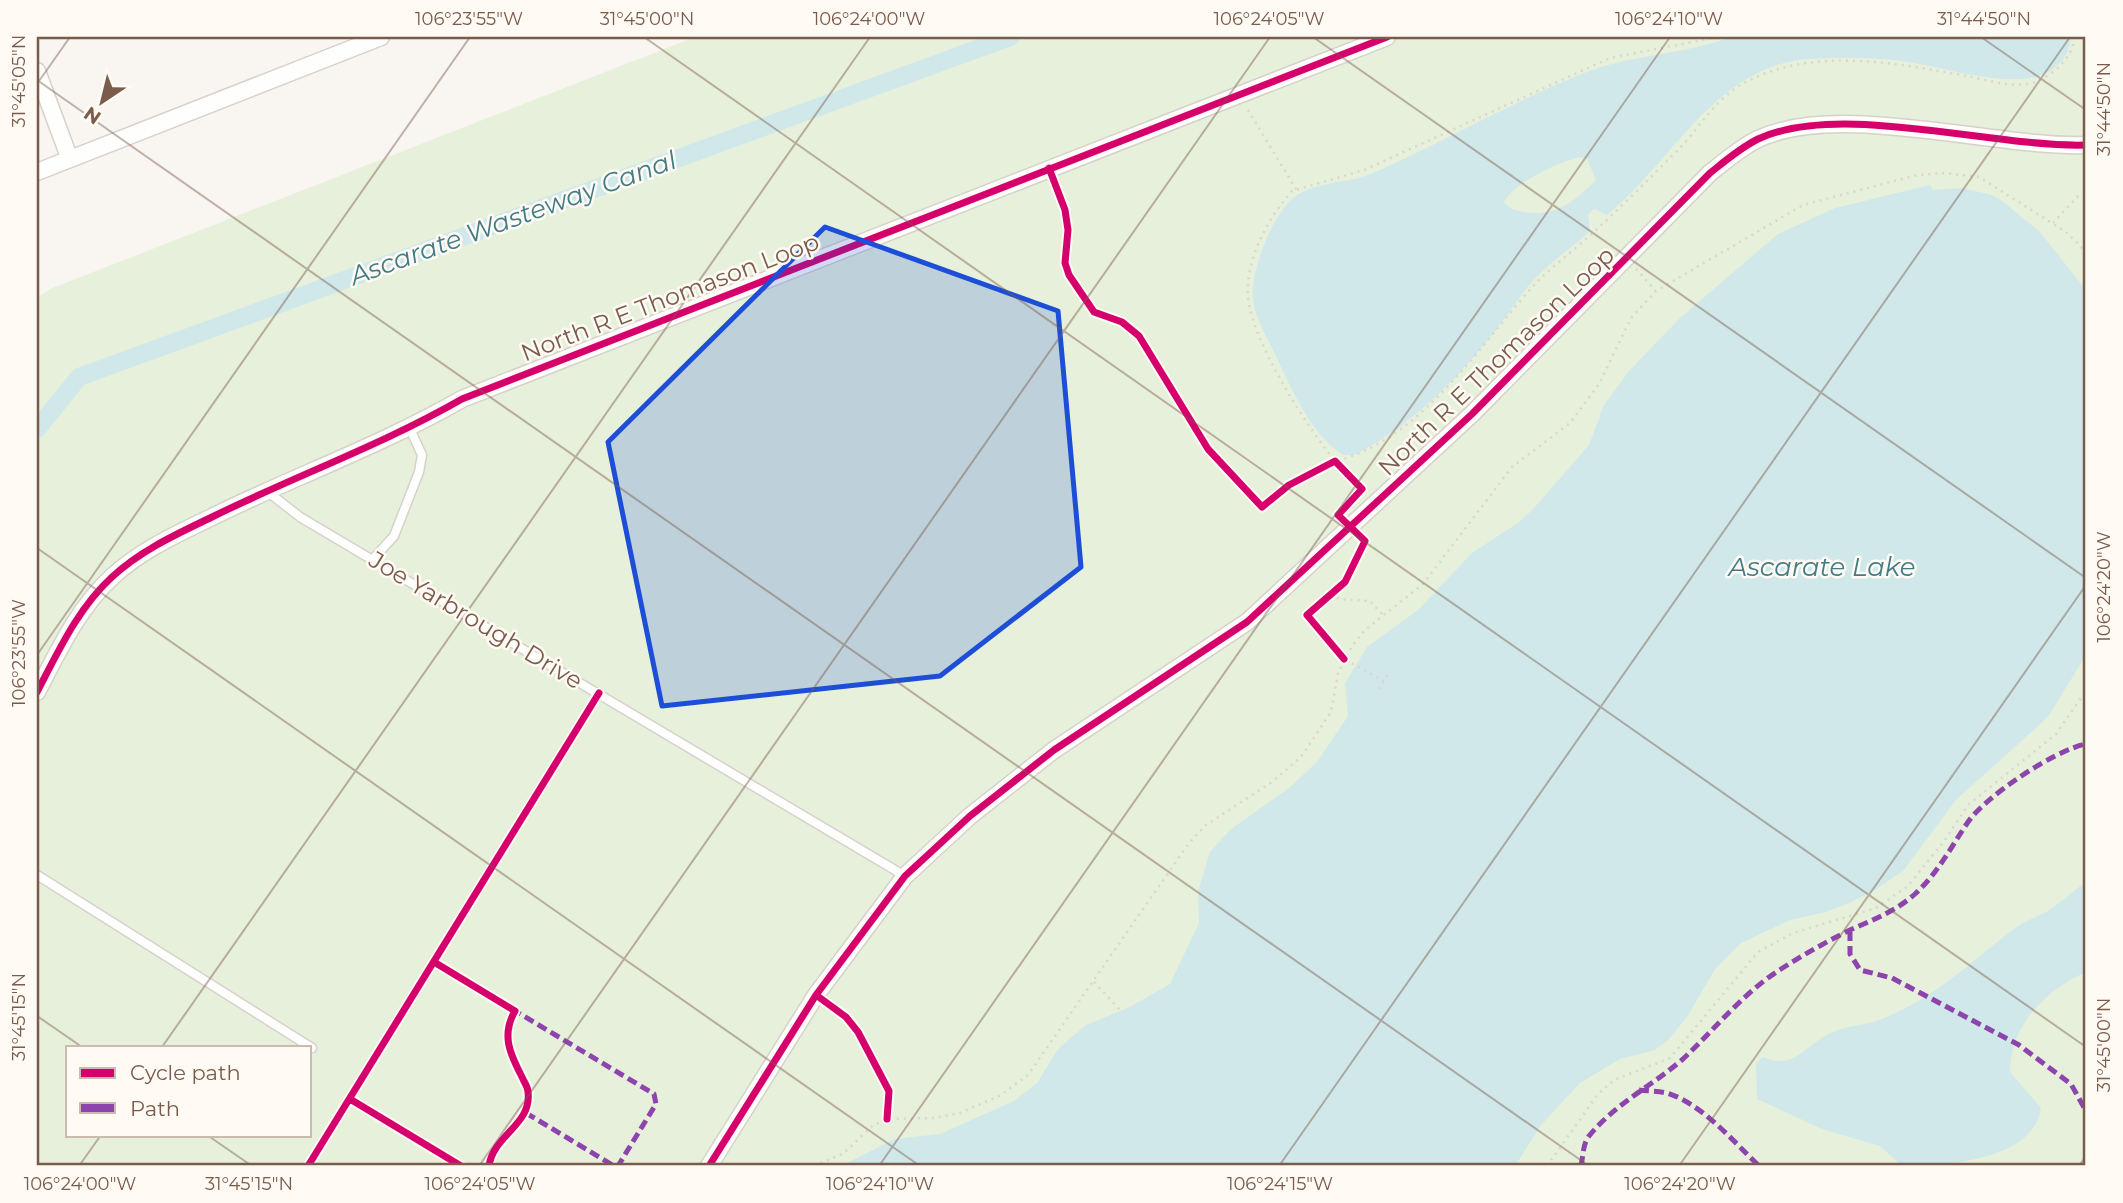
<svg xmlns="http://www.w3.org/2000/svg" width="2123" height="1203" font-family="Montserrat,sans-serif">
<rect width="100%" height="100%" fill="#f9f5f0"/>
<path fill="#e7f0db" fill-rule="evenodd" d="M695,37h1391v1129h-2049v-868l13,-9zM68,1047h242v88h-242z"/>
<path fill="#d0e8ea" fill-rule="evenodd" d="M1731,37h340c-10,72 -118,31 -163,25 -33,-5 -67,-5 -100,-3 -94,8 -135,103 -201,156l-13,-6 -6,6 2,16c-21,20 -51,38 -67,62 -43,62 -100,128 -169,162h-11c-36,-24 -53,-71 -72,-109 -8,-16 -17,-31 -18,-49 -2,-27 18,-78 38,-97 20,-19 56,-16 80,-26 74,-32 147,-76 221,-104 45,-16 94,-16 139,-33zM1579,157l8,2 9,21c-21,21 -41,38 -73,32 -8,-2 -13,-3 -19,-10 13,-21 51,-38 75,-45z
M1930,185l3,5 29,-2 30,7 9,5 38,31 47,59v365l-38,62 -92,83 -53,71 -28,19 -24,12 -25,10 -36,8 -49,23 -26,26 -28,48 -18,22 -14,11 -35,9 -40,24 -39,42 -26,41h-674l54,-27 45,-5 74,-33 23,-18 21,-34 28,-24 42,-17 42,-24 29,-61 -1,-32 12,-39 21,-23 58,-41 28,-26 31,-46 -3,-33 22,-36 51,-37 54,-57 46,-30 16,-15 55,-63 15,-40 25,-34 51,-53 98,-84 57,-26z
M2086,882v90c-40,18 -76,53 -76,100l31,36c-7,53 -97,58 -139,58l-22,-20 -58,-17 -65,-30 -1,-36 7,-6c32,15 44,-15 70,-25 15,-7 34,-6 51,-14 55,-23 85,-55 131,-90 10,-7 22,-11 33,-17 13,-9 25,-20 38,-29z"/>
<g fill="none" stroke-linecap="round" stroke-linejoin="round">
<path stroke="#d0e8ea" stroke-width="18" d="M37,429l42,-52 931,-340"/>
<defs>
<path id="lane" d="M268,492l32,25 605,359
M373,559l21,-23 25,-64 3,-17 -12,-26
M37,875l275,173
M308,1166l291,-473"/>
<path id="street" d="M37,71l32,86
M37,172l344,-135
M37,692c21,-40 41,-84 75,-115 29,-27 65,-43 100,-60 83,-41 170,-72 250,-118l925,-362
M709,1166l107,-171 89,-119 65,-60 84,-66 193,-128 225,-208 238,-241c15,-12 30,-25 48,-34 82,-38 236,9 328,6"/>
</defs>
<use href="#lane" stroke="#d7d1cb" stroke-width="11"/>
<use href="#street" stroke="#d7d1cb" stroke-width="19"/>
<path stroke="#dcd5d0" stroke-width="2.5" stroke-dasharray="2 5" stroke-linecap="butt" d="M1718,37l-108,21 -246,112 -72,21c-24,27 -47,69 -44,106 4,45 59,130 87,164 88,-21 145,-118 203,-180 15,-15 32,-28 48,-42 30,-27 59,-56 88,-85 24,-23 39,-54 70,-71 69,-37 150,-20 223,-7 20,4 48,13 68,6 20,-8 37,-24 40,-45
M1248,110l48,79
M1056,184l9,26 3,20 -3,33 4,12 25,37 28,10 17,14 69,113 54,58 27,-22 46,-24 27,28 -15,16
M2053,223l26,-28 7,1
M1636,269l19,21
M1361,537l4,4 -20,41 -38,33 37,44 40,22
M1331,594l8,5 31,2 13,14
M1379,689l10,-17
M1094,982l26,28
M828,1003l23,19 36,65v32
M814,1166l30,-13 28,-27 15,-7 47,-1 26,-5 41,-18 27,-20 161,-232 17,-18 66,-43 29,-25 30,-45 7,-39 14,-27 13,-16 58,-46 89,-117 58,-44 29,-39 32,-66 25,-27 147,-86 114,-30 27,-2 35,4 87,55 20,20
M1547,1166l51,-72 16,-14 56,-22 88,-106 35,-19 83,-25 32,-22 37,-46 23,-35 88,-71 30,-43"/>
<use href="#lane" stroke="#fefefd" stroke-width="8"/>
<use href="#street" stroke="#fefefd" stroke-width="16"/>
<path stroke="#8e44ad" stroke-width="5" stroke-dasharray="10 5" stroke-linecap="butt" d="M1850,931v23l10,16 32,8 127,67 52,39 15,27
M512,1009l142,85 2,10 -38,62
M1639,1090c8,1 19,1 28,3 35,11 66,48 92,73
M526,1113l88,53
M1581,1166c2,-9 2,-23 8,-30 27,-33 63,-50 94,-77 32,-30 60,-66 98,-90 22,-14 45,-27 69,-39 23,-10 46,-19 65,-36 23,-21 36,-47 53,-72 18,-26 87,-72 118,-78"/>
<defs>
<path id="cycleway" d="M1049,168l16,42 3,20 -3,33 4,12 25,37 28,10 17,14 69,113 54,58 27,-22 46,-24 27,28 -24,26 27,26 -20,41 -38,33 37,44
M37,692c21,-40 41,-84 75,-115 29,-27 65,-43 100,-60 83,-41 170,-72 250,-118l925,-362
M434,962l81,49c-14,24 -5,43 7,66 2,5 6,10 6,15 4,33 -35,43 -39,74
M816,995l30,22 12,15 31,59 -2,28
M350,1099l111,67
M308,1166l291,-473
M709,1166l107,-171 89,-119 65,-60 84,-66 193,-128 225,-208 238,-241c15,-12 30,-25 48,-34 82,-38 236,9 328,6"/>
</defs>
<use href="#cycleway" stroke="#fffaf3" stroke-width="11"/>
<use href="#cycleway" stroke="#d6006c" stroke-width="7"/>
</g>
<path fill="#1d4ed8" fill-opacity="0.2" stroke="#1d4ed8" stroke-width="5" stroke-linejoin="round" d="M825,227l233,84 23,256 -141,109 -278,30 -54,-264z"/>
<path fill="none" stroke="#7a5c4d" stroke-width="2" stroke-opacity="0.45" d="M644,37l1442,1010M1313,37l773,541M1981,37l105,73M37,80l1552,1086M37,84l33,-47M37,548l883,618M37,655l433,-618M37,1016l45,31M162,1047l708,-1010M207,1135l45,31M79,1166l22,-31M479,1166l791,-1129M879,1166l791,-1129M1279,1166l791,-1129M1679,1166l407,-581M2079,1166l7,-10"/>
<g text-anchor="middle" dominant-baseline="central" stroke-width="5" stroke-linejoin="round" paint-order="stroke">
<g font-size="24" fill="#7a5c4d" stroke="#fffaf3">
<text transform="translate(670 297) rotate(-21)">North R E Thomason Loop</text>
<text transform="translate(1496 361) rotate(-44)">North R E Thomason Loop</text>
<text transform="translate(476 620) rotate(31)">Joe Yarbrough Drive</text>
</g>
<g font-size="26" font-style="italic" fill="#437c86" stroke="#fffaf3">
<text transform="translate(513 218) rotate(-20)">Ascarate Wasteway Canal</text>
<text x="1822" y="567">Ascarate Lake</text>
</g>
</g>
<rect width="2123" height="1203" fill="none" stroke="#fffaf3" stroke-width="77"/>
<rect x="66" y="1046" width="245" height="91" fill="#fffaf3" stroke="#cabbb1" stroke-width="2"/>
<rect x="80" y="1068" width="35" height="10" fill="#d6006c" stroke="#cabbb1" stroke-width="2"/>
<text x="130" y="1080" font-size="21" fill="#7a5c4d">Cycle path</text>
<rect x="80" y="1103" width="35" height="10" fill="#8e44ad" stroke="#cabbb1" stroke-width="2"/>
<text x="130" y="1116" font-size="21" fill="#7a5c4d">Path</text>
<g transform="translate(102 102) rotate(215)" stroke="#fffaf3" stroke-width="5" paint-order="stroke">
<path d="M0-5L12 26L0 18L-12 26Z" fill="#7a5c4d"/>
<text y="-10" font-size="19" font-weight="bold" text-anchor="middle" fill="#7a5c4d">N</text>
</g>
<rect x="38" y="38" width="2046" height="1126" fill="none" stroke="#7a5c4d" stroke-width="2.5"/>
<g font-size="18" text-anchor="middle" fill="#7a5c4d">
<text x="469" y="25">106°23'55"W</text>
<text x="647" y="25">31°45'00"N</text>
<text x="869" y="25">106°24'00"W</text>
<text x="1269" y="25">106°24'05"W</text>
<text x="1669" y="25">106°24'10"W</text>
<text x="1984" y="25">31°44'50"N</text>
<text transform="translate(19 81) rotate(-90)" y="6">31°45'05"N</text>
<text transform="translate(2104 109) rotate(-90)" y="6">31°44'50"N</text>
<text transform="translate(2104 587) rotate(-90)" y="6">106°24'20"W</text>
<text transform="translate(19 653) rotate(-90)" y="6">106°23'55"W</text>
<text transform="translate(19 1017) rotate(-90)" y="6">31°45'15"N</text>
<text transform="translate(2104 1045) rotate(-90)" y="6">31°45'00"N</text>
<text x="80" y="1190">106°24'00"W</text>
<text x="249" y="1190">31°45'15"N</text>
<text x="480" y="1190">106°24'05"W</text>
<text x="880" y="1190">106°24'10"W</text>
<text x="1280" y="1190">106°24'15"W</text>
<text x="1680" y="1190">106°24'20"W</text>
</g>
</svg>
